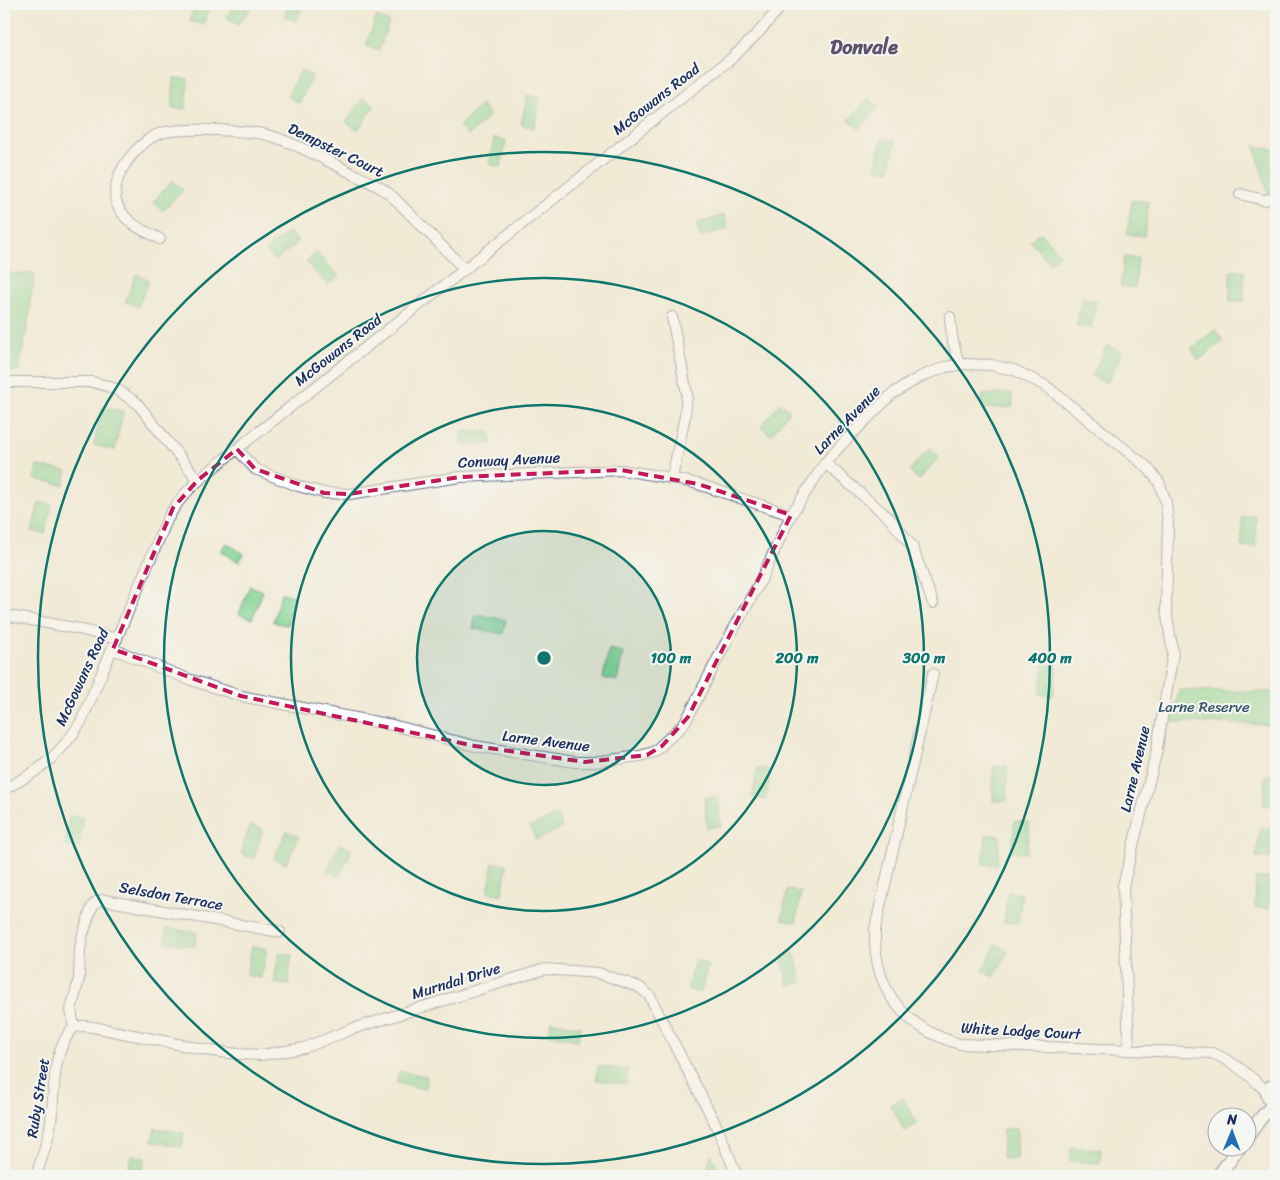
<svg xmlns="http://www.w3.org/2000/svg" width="1280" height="1180" font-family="Sriracha,sans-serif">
<rect width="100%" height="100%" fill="#f6f6f2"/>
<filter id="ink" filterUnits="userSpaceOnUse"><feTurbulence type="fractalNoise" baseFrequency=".02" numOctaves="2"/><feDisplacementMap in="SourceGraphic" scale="10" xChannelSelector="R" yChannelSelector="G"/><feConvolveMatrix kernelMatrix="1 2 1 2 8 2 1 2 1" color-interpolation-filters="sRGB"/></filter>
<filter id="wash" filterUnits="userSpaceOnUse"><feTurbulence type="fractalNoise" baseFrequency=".0096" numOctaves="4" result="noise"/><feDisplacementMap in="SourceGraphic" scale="20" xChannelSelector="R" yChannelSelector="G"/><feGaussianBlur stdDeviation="1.12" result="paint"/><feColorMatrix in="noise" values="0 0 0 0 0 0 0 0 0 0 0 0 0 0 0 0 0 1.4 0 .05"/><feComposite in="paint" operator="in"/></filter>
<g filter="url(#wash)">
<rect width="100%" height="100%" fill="#f1ead6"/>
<path fill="#86d595" stroke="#50827a" d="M195,4h15l-6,21 -14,-4z
M236,4h17l-15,21 -12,-8z
M289,4h15l-8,17 -12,-5z
M376,17l13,5 -10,28 -13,-4z
M301,70l12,6 -14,27 -12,-7z
M174,78l14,1 -2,30 -14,-1z
M527,95l13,3 -6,30 -13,-3z
M363,98l12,7 -17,25 -12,-8z
M869,98l10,9 -20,22 -10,-9z
M481,105l9,10 -22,21 -9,-10z
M494,138l12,3 -5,26 -12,-3z
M882,138l13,4 -6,29 -14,-3z
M1255,146l21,4v42l-8,1z
M173,180l10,10 -20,21 -10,-9z
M1132,200l17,2 -5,34 -17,-2z
M724,215l4,13 -28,9 -4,-13z
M289,231l9,11 -23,19 -9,-11z
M1040,232l20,22 -10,9 -20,-22z
M316,252l23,24 -11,9 -22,-23z
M1124,257l14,1 -3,30 -14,-2z
M1230,271h14v30h-14z
M35,273l-6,33 2,1 -12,64h-15v-97z
M136,274l13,6 -11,27 -13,-5z
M1082,299l14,2 -5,27 -14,-2z
M1215,330l8,11 -24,19 -8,-11z
M1107,345l15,7 -15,31 -15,-7z
M1012,393l1,14 -30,2 -1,-14z
M780,403l10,7 -19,25 -10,-8z
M102,407l21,4 -8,39 -21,-5z
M490,431l1,13 -29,1v-13z
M929,448l10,9 -20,23 -10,-9z
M37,466l30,5 -3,14 -30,-6z
M39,502l13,3 -7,29 -13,-3z
M1256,516v31h-14v-30z
M226,543l18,11 -5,8 -18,-11z
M250,586l13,5 -11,28 -13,-5z
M281,593l13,3 -7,29 -14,-3z
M476,614l30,6 -3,14 -30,-6z
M609,649l14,3 -6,29 -14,-3z
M1044,664l13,2 -4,30 -13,-2z
M1179,690l97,2v33l-104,-3z
M993,766h14v35h-14z
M758,768l13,2 -6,30 -13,-3z
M1265,775h11v30h-12z
M718,796l3,30 -14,2 -3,-30z
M557,815l5,13 -26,12 -6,-13z
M69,816l14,2 -4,30 -14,-2z
M1015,821l15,2 -4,30 -15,-2z
M250,825l13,4 -9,29 -13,-4z
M1260,827l13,2 -3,29 -14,-1z
M287,831l12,6 -13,27 -12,-6z
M986,834l14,2 -3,29 -14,-1z
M340,844l12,6 -13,27 -13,-6z
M493,863l14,2 -5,30 -14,-3z
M1256,878h13v30h-14z
M787,890l14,2 -5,30 -14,-3z
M1008,892l14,2 -4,29 -14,-1z
M167,928l30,5 -2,14 -30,-5z
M996,944l12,7 -14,26 -12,-6z
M252,946l15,3 -6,29 -15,-2z
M279,953l13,2 -4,30 -14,-2z
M794,953l8,29 -13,4 -8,-28z
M695,960l13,4 -7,29 -14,-4z
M551,1021l30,6 -3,13 -30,-6z
M598,1066l30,4 -2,14 -30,-4z
M399,1071l28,5 -2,13 -29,-6z
M903,1098l14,26 -12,7 -15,-26z
M155,1128l29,5 -2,14 -30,-6z
M1003,1129h14l-1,30h-14z
M1071,1147l30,2 -1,14 -30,-2z
M711,1154l11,22h-16z
M131,1155l14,3 -4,18h-14z"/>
</g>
<g filter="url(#ink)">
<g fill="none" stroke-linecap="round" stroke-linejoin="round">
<defs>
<path id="minor" d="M1240,194l24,6 12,-2
M160,239c-15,-8 -33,-15 -41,-31 -15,-26 18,-67 42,-75 20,-6 89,-3 110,3 24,7 46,20 69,31 14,8 30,14 44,23 11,7 20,19 30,28 17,17 34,34 51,52
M672,317l15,77 -2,22 -13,62
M950,317l2,20 7,28
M4,382h88l12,3 12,4 21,14 61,77
M237,449l18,20 43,17 26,7 25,1 111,-17 161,-7 51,8 26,6 93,31
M825,463l64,55 23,28 21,57
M4,615l75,14 38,10
M113,649l75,30 53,17 151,29 83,21 100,16h19l46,-6 14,-4 28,-26 6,-9 33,-65 40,-72 30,-65 34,-52 18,-20 49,-49 28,-17 25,-10 21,-3 25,1 23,5 32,16 101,81 12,15 7,20 2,22 -2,85 7,44 -17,101 -33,132 6,164
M933,674l-58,255c-2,60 28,99 85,115l252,9c21,8 39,23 55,39
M4,789c35,-17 56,-34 77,-67l86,-202c13,-26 34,-42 56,-60l509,-402 26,-25 25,-29
M74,1027l9,-1 10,1 119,24 27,3 22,1 43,-7 48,-19 193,-60 53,4 41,14 10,8 68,132 20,49
M74,1027l-3,-17 8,-31 1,-30 2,-12 10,-30c3,-5 6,-7 12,-7l176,32
M36,1176c5,-16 11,-32 14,-48 6,-32 -1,-75 24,-101"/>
<path id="tertiary" d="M1276,1085l-6,2 -3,7 2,5 7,3
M1248,1136l12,-17 15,-17
M1218,1176l21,-28"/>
</defs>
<use href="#minor" stroke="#667088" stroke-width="12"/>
<use href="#tertiary" stroke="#667088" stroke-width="15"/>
<use href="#minor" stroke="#fff" stroke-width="10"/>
<use href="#tertiary" stroke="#fff" stroke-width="12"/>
</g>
</g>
<path d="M0 0H1280V1180H0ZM237,449l18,20 69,24 25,1 111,-17 161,-7 77,14 93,31 -103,202 -26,29 -15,9 -62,7 -110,-16 -234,-50 -128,-47 60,-141 25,-28z" fill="#f1ead6" fill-opacity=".55" fill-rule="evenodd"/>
<path fill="none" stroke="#c2185b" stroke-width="4" stroke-dasharray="10 6" stroke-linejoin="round" d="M237,449l18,20 69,24 25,1 111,-17 161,-7 77,14 93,31 -103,202 -26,29 -15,9 -62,7 -110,-16 -234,-50 -128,-47 60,-141 25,-28z"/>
<circle cx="544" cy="658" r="127" fill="#0f766e" fill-opacity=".12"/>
<g fill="none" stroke="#0f766e" stroke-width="2.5">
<circle cx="544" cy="658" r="127"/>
<circle cx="544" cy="658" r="253"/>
<circle cx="544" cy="658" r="380"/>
<circle cx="544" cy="658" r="506"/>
</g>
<g text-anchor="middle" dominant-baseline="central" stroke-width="4" stroke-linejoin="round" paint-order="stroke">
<g font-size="15" fill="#1b2f5e" stroke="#f6f6f2">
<text transform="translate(656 99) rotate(-38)">McGowans Road</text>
<text transform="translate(336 150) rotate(26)">Dempster Court</text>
<text transform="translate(338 350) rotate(-38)">McGowans Road</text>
<text transform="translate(847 420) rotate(-46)">Larne Avenue</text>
<text transform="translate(509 460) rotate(-3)">Conway Avenue</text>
<text transform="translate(82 677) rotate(-65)">McGowans Road</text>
<text transform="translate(546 741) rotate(7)">Larne Avenue</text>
<text transform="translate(1135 769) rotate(-77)">Larne Avenue</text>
<text transform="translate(171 896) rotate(10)">Selsdon Terrace</text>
<text transform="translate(456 981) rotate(-17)">Murndal Drive</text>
<text transform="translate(1021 1031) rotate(3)">White Lodge Court</text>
<text transform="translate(38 1098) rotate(-81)">Ruby Street</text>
</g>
<g font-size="15" fill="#36586c" stroke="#f6f6f2">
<text x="1204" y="707">Larne Reserve</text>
</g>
<g font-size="20" font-weight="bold" fill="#5c536d" stroke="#f6f6f2">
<text x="864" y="47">Donvale</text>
</g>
</g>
<circle cx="544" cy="658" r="8" fill="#0f766e" stroke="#f6f6f2" stroke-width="2.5"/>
<g font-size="15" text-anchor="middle" font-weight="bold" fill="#0f766e" stroke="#f6f6f2" stroke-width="4" stroke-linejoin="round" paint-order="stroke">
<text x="671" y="663">100 m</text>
<text x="797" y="663">200 m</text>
<text x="924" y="663">300 m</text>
<text x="1050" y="663">400 m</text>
</g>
<rect width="1280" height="1180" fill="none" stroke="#f6f6f2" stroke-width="20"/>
<g transform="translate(1232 1132) rotate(1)"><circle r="24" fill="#f6f6f2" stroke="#9ea6b7"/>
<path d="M0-4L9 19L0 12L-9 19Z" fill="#1f6fb2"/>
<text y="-8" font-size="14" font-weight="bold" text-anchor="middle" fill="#1b2f5e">N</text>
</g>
</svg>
